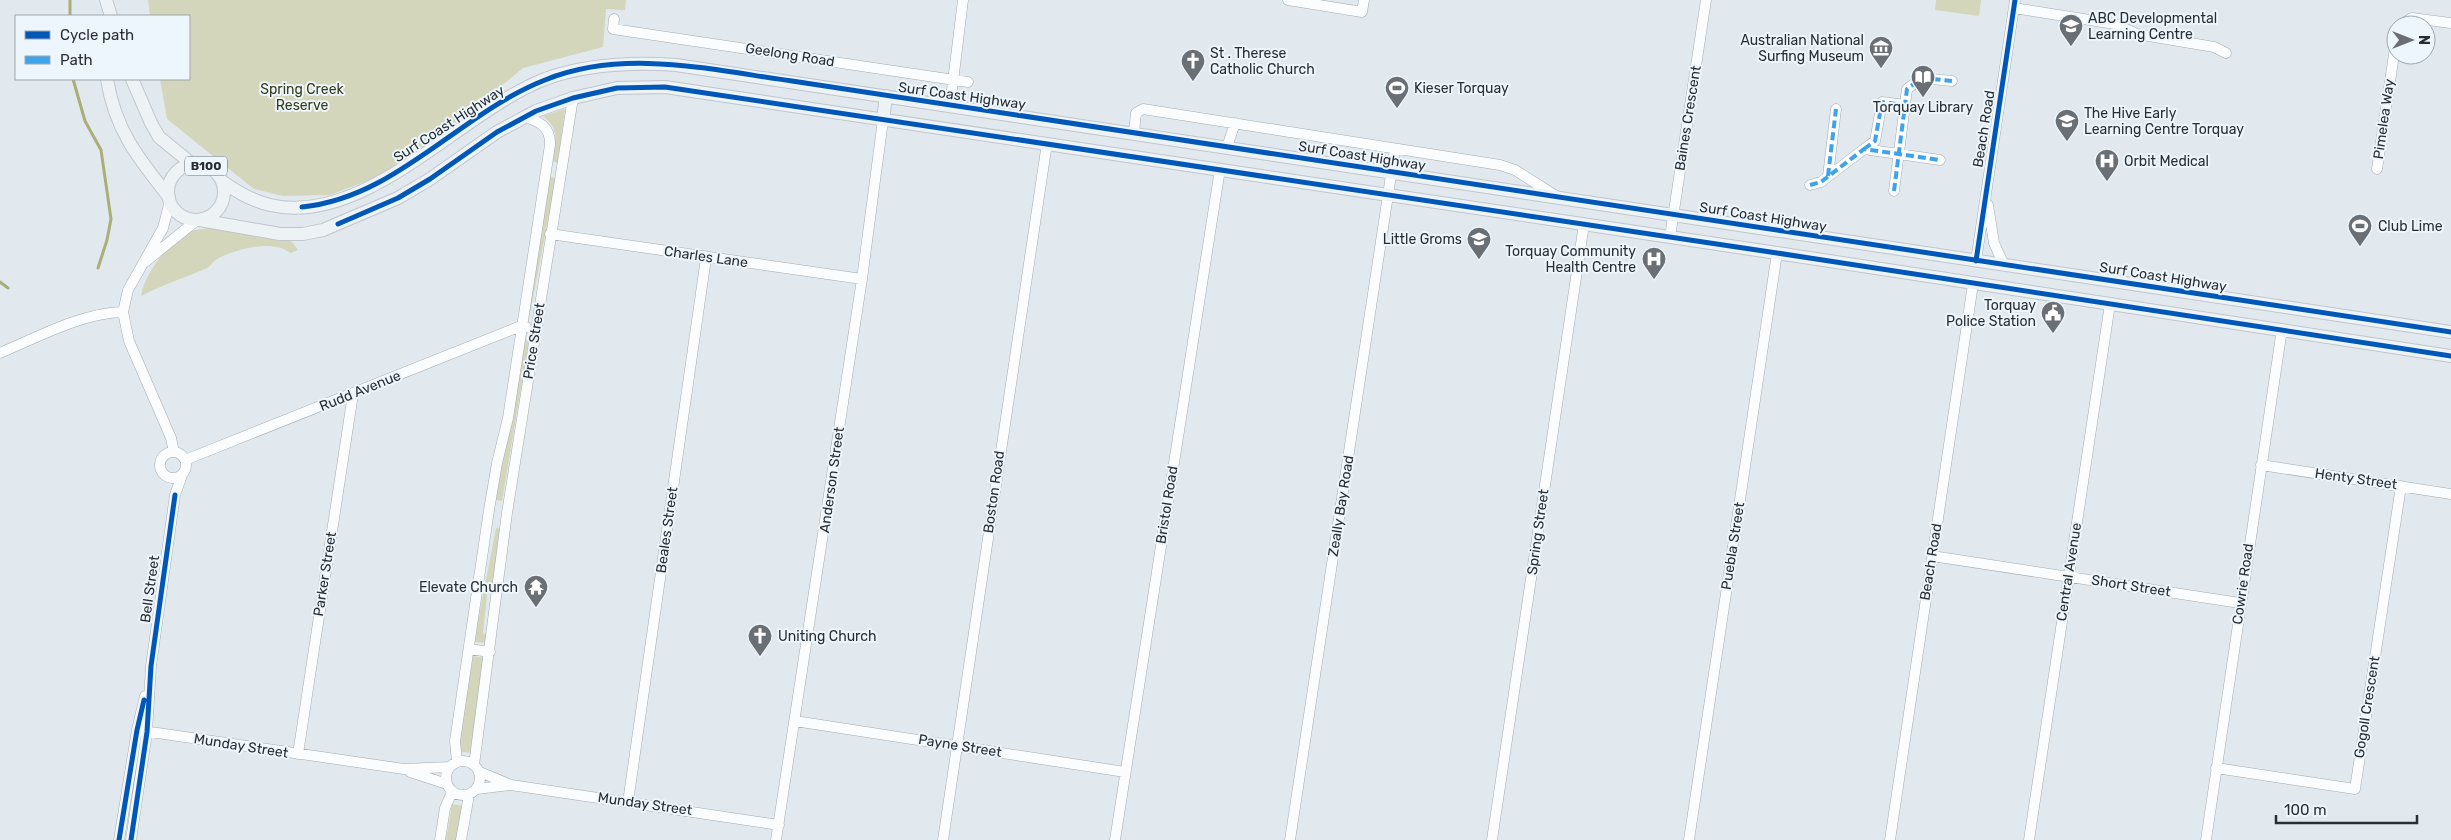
<svg xmlns="http://www.w3.org/2000/svg" width="2451" height="840" font-family="Rubik,sans-serif">
<rect width="100%" height="100%" fill="#e1e9ef"/>
<path fill="#d3d6ba" d="M148,0h478l-1,10 -19,-1 -3,38 -80,21 -63,52 -83,57 -47,18 -47,1 -29,-7 -87,-70 -7,-40h29v-63h-39z
M1936,0h45l-2,16 -44,-6z
M565,109l-7,54 -6,-2c3,-21 9,-30 -9,-45z
M548,177l8,1 -27,141h-3z
M212,228l49,10 27,2 4,2 6,8 -8,3c-17,-14 -55,-4 -73,6 -5,3 -6,8 -12,10 -21,9 -43,16 -64,27 3,-22 28,-54 48,-64 7,-3 15,-3 23,-4z
M524,340h5l-27,161 -6,-1z
M496,528l5,1 -7,52 -6,5 -5,48 5,-1 -2,10 -12,-1z
M473,656l12,2 -15,95 -12,-2z
M452,804l10,2 -5,34h-11z"/>
<g fill="none" stroke-linecap="round" stroke-linejoin="round">
<path stroke="#acae78" stroke-width="3" d="M70,16v-16
M73,79l12,42 16,29 10,69 -4,21 -9,28
M0,282l8,6"/>
<defs>
<path id="minor" d="M1288,0l74,12 2,-12
M2014,8l101,16 22,10 77,13 12,6
M614,19l-1,10 355,53
M2400,25l12,-7 39,5
M950,106l13,-106
M1134,133l2,-20 7,-4 357,56 15,5 41,26
M1227,147l8,-24
M1864,149l11,-8 7,-39 23,3
M2377,169l19,-128
M1828,176l8,-67
M1810,185l11,-3 43,-33 76,11
M1894,191l13,-102 15,-11 30,3
M170,201l-7,27 -35,62 -5,22 6,29 42,97 3,14
M1988,205l6,38 10,22
M550,234l312,45
M1670,237l36,-237
M1976,261l39,-261
M145,262l52,-42
M0,353c38,-16 81,-40 123,-41
M160 465a13 13 0 1 1 26 0a13 13 0 1 1-26 0Z
M185,460l336,-134 5,1
M2261,465l190,29
M1932,556l308,47
M469,649l21,3
M795,721l330,51
M137,730l267,39 46,-2
M298,754l55,-360
M446 778a17 17 0 1 1 34 0a17 17 0 1 1-34 0Z
M457,762l-2,-21 34,-231 8,-47 11,-45 42,-273c1,-18 -11,-24 -26,-28
M474,765l33,-252 66,-415
M2216,768l139,21 46,-303
M410,772l37,12
M480,772l31,13 268,40
M477,789l33,-4
M628,802l78,-544
M119,840l18,-110 8,-34
M131,840l16,-108 4,-66 24,-171 7,-20
M440,840l5,-32 7,-16
M461,840l8,-45
M776,840l86,-561 21,-159
M943,840l104,-697
M1115,840l105,-671
M1290,840l105,-691
M1492,840l92,-616
M1689,840l88,-587
M1890,840l83,-556
M2029,840l81,-536
M2206,840l76,-511"/>
<path id="major" d="M106,0l5,16
M107,79c8,51 31,79 62,118
M132,79l19,44 8,14 33,27
M883,120l3,-24
M168 192a28 28 0 1 1 56 0a28 28 0 1 1-56 0Z
M223,182c14,10 30,19 47,23 96,22 190,-93 275,-126 42,-15 87,-17 131,-14l1775,267
M200,220l80,14h23l20,-4 75,-32 32,-19 67,-47 39,-21 37,-13 44,-10 48,-1 1112,166 674,103"/>
</defs>
<use href="#minor" stroke="#a5abb0" stroke-width="11"/>
<use href="#major" stroke="#c2c5c9" stroke-width="14"/>
<use href="#minor" stroke="#fafcfd" stroke-width="10"/>
<use href="#major" stroke="#edf2f5" stroke-width="12"/>
<path stroke="#3ea3eb" stroke-width="4" stroke-dasharray="8 4" stroke-linecap="butt" d="M1864,149l11,-8 7,-39 23,3
M1828,176l8,-67
M1810,185l11,-3 43,-33 76,11
M1894,191l13,-102 15,-11 30,3"/>
<defs>
<path id="cycleway" d="M302,207c94,-9 158,-94 243,-127 79,-32 166,-10 247,1l1659,251
M338,224l60,-26 32,-19 67,-47 39,-21 37,-13 44,-10 48,-1 1112,166 674,103
M1976,261l39,-261
M119,840l18,-110 7,-30
M131,840l16,-108 4,-66 24,-171"/>
</defs>
<use href="#cycleway" stroke="#edf6fd" stroke-width="8"/>
<use href="#cycleway" stroke="#0057b8" stroke-width="5"/>
</g>
<defs>
<symbol id="school-pin" viewBox="-11 -11 22 30"><path d="M0 17L-7.5 6A9.5 9.5 0 1 1 7.5 6Z" fill="#696f75" stroke="#edf6fd"/><path d="M0-5L7-2L0 1L-7-2ZM-4 1L0 2.5L4 1V4Q0 6-4 4Z" fill="#fff"/></symbol>
<symbol id="museum-pin" viewBox="-11 -11 22 30"><path d="M0 17L-7.5 6A9.5 9.5 0 1 1 7.5 6Z" fill="#696f75" stroke="#edf6fd"/><path d="M0-6L6-3V-2H-6V-3ZM-5-1h2V3h-2ZM-1-1h2V3h-2ZM3-1h2V3H3ZM-6 4H6V6H-6Z" fill="#fff"/></symbol>
<symbol id="church-pin" viewBox="-11 -11 22 30"><path d="M0 17L-7.5 6A9.5 9.5 0 1 1 7.5 6Z" fill="#696f75" stroke="#edf6fd"/><path d="M-1.2-6h2.4v3.5h3.3v2.4h-3.3V6h-2.4V-.1h-3.3v-2.4h3.3Z" fill="#fff"/></symbol>
<symbol id="library-pin" viewBox="-11 -11 22 30"><path d="M0 17L-7.5 6A9.5 9.5 0 1 1 7.5 6Z" fill="#696f75" stroke="#edf6fd"/><path d="M-6-4Q-3-5.5-.7-3.5V5Q-3 3-6 4ZM6-4Q3-5.5 .7-3.5V5Q3 3 6 4Z" fill="#fff"/></symbol>
<symbol id="stadium-pin" viewBox="-11 -11 22 30"><path d="M0 17L-7.5 6A9.5 9.5 0 1 1 7.5 6Z" fill="#696f75" stroke="#edf6fd"/><path d="M0-5a6.5 5 0 1 0 0 10a6.5 5 0 1 0 0-10ZM-3.5-1.8h7v3.6h-7Z" fill="#fff"/></symbol>
<symbol id="hospital-pin" viewBox="-11 -11 22 30"><path d="M0 17L-7.5 6A9.5 9.5 0 1 1 7.5 6Z" fill="#696f75" stroke="#edf6fd"/><path d="M-5-5h3v3.5h4V-5h3V5h-3V1.5h-4V5h-3Z" fill="#fff"/></symbol>
<symbol id="civic-pin" viewBox="-11 -11 22 30"><path d="M0 17L-7.5 6A9.5 9.5 0 1 1 7.5 6Z" fill="#696f75" stroke="#edf6fd"/><path d="M-.6-6.5H3V-4.5H.6V-3L4-1V1h2V6H-6V1h2V-1L-.6-3ZM-1.2 2.5V6h2.4V2.5Z" fill="#fff"/></symbol>
<symbol id="temple-pin" viewBox="-11 -11 22 30"><path d="M0 17L-7.5 6A9.5 9.5 0 1 1 7.5 6Z" fill="#696f75" stroke="#edf6fd"/><path d="M0-6L5-2H3V0L6.5 2.5H4V6H1.5V3h-3V6H-4V2.5H-6.5L-3 0V-2H-5Z" fill="#fff"/></symbol>
</defs>
<g fill-rule="evenodd">
<use href="#school-pin" x="2057" y="12" width="28" height="38"/>
<use href="#museum-pin" x="1867" y="34" width="28" height="38"/>
<use href="#church-pin" x="1179" y="47" width="28" height="38"/>
<use href="#library-pin" x="1909" y="63" width="28" height="38"/>
<use href="#stadium-pin" x="1383" y="74" width="28" height="38"/>
<use href="#school-pin" x="2053" y="107" width="28" height="38"/>
<use href="#hospital-pin" x="2093" y="147" width="28" height="38"/>
<use href="#stadium-pin" x="2346" y="212" width="28" height="38"/>
<use href="#school-pin" x="1465" y="225" width="28" height="38"/>
<use href="#hospital-pin" x="1640" y="245" width="28" height="38"/>
<use href="#civic-pin" x="2039" y="299" width="28" height="38"/>
<use href="#temple-pin" x="522" y="573" width="28" height="38"/>
<use href="#church-pin" x="746" y="622" width="28" height="38"/>
</g>
<g text-anchor="middle" dominant-baseline="central" stroke-width="4" stroke-linejoin="round" paint-order="stroke">
<rect fill="#edf6fd" stroke="#646a70" stroke-width="1" x="185" y="156.5" width="42" height="19" rx="4"/>
<g font-size="12" font-weight="bold" fill="#292e33">
<text x="206" y="166">B100</text>
</g>
<g font-size="14" fill="#292e33" stroke="#edf6fd" text-anchor="start">
<text x="2088" y="18">ABC Developmental<tspan x="2088" dy="16">Learning Centre</tspan></text>
<text x="1864" y="40" text-anchor="end">Australian National<tspan x="1864" dy="16">Surfing Museum</tspan></text>
<text x="1210" y="53">St . Therese<tspan x="1210" dy="16">Catholic Church</tspan></text>
<text x="1414" y="88">Kieser Torquay</text>
<text x="1923" y="107" text-anchor="middle">Torquay Library</text>
<text x="2084" y="113">The Hive Early<tspan x="2084" dy="16">Learning Centre Torquay</tspan></text>
<text x="2124" y="161">Orbit Medical</text>
<text x="2378" y="226">Club Lime</text>
<text x="1462" y="239" text-anchor="end">Little Groms</text>
<text x="1636" y="251" text-anchor="end">Torquay Community<tspan x="1636" dy="16">Health Centre</tspan></text>
<text x="2036" y="305" text-anchor="end">Torquay<tspan x="2036" dy="16">Police Station</tspan></text>
<text x="518" y="587" text-anchor="end">Elevate Church</text>
<text x="778" y="636">Uniting Church</text>
</g>
<g font-size="14" fill="#292e33" stroke="#edf6fd">
<text transform="translate(790 55) rotate(9)">Geelong Road</text>
<text transform="translate(962 96) rotate(8)">Surf Coast Highway</text>
<text transform="translate(1688 118) rotate(-81)">Baines Crescent</text>
<text transform="translate(2384 119) rotate(-82)">Pimelea Way</text>
<text transform="translate(449 124) rotate(-33)">Surf Coast Highway</text>
<text transform="translate(1984 129) rotate(-81)">Beach Road</text>
<text transform="translate(1362 156) rotate(9)">Surf Coast Highway</text>
<text transform="translate(1763 217) rotate(9)">Surf Coast Highway</text>
<text transform="translate(706 257) rotate(8)">Charles Lane</text>
<text transform="translate(2163 277) rotate(9)">Surf Coast Highway</text>
<text transform="translate(534 341) rotate(-81)">Price Street</text>
<text transform="translate(360 391) rotate(-22)">Rudd Avenue</text>
<text transform="translate(2356 479) rotate(8)">Henty Street</text>
<text transform="translate(832 480) rotate(-82)">Anderson Street</text>
<text transform="translate(994 492) rotate(-82)">Boston Road</text>
<text transform="translate(1167 505) rotate(-81)">Bristol Road</text>
<text transform="translate(1341 506) rotate(-81)">Zeally Bay Road</text>
<text transform="translate(667 530) rotate(-82)">Beales Street</text>
<text transform="translate(1538 532) rotate(-82)">Spring Street</text>
<text transform="translate(1733 546) rotate(-81)">Puebla Street</text>
<text transform="translate(1931 562) rotate(-81)">Beach Road</text>
<text transform="translate(2069 572) rotate(-81)">Central Avenue</text>
<text transform="translate(325 574) rotate(-81)">Parker Street</text>
<text transform="translate(2243 584) rotate(-82)">Cowrie Road</text>
<text transform="translate(2131 586) rotate(9)">Short Street</text>
<text transform="translate(150 589) rotate(-82)">Bell Street</text>
<text transform="translate(2367 707) rotate(-81)">Gogoll Crescent</text>
<text transform="translate(241 746) rotate(9)">Munday Street</text>
<text transform="translate(960 746) rotate(9)">Payne Street</text>
<text transform="translate(645 804) rotate(8)">Munday Street</text>
</g>
<g font-size="14" fill="#3a3a17" stroke="#edf6fd">
<text x="302" y="89">Spring Creek<tspan x="302" dy="16">Reserve</tspan></text>
</g>
</g>
<rect x="15" y="15" width="175" height="65" fill="#edf6fd" stroke="#9fa6ac"/>
<rect x="25" y="31" width="25" height="8" fill="#0057b8" stroke="#9fa6ac"/>
<text x="60" y="40" font-size="15" fill="#292e33">Cycle path</text>
<rect x="25" y="56" width="25" height="8" fill="#3ea3eb" stroke="#9fa6ac"/>
<text x="60" y="65" font-size="15" fill="#292e33">Path</text>
<g transform="translate(2411 40) rotate(90)"><circle r="24" fill="#edf6fd" stroke="#9fa6ac"/>
<path d="M0-4L9 19L0 12L-9 19Z" fill="#696f75"/>
<text y="-8" font-size="14" font-weight="bold" text-anchor="middle" fill="#292e33">N</text>
</g>
<path d="M2276 815v8h141v-8" fill="none" stroke="#292e33" stroke-width="2.5"/>
<text x="2284" y="815" font-size="15" fill="#292e33" stroke="#edf6fd" stroke-width="4" paint-order="stroke">100 m</text>
</svg>
